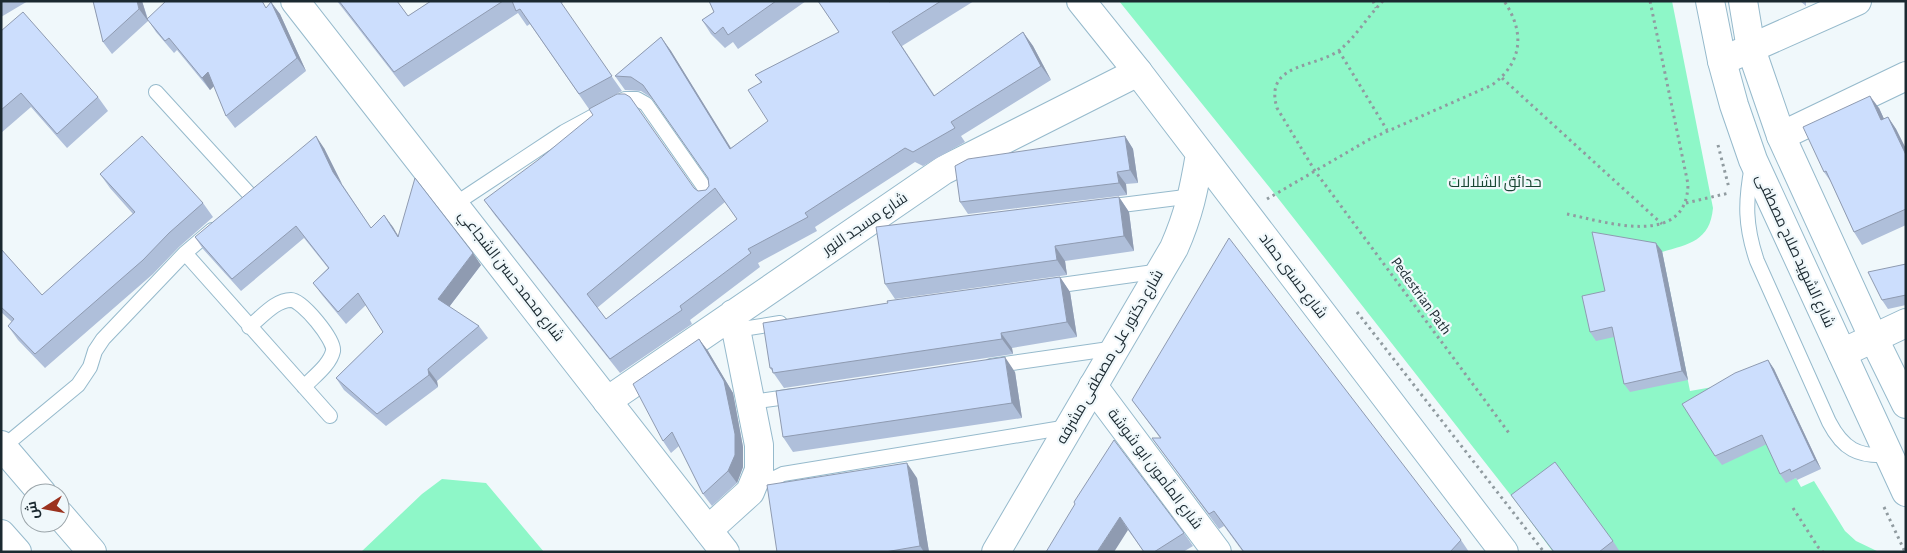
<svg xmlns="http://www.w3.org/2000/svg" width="1907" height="553" font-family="'Alegreya Sans',Cairo,sans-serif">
<rect width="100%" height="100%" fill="#f0f8fb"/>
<path fill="#8ef7c8" d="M1119,1h553l41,207c-3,33 -24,36 -51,44l28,139 51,-9 45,100 10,-4 5,9 13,-6 31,50 11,10 23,11h-326l-33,-45 -250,-319z
M442,479l44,4 58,69h-183l61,-58z"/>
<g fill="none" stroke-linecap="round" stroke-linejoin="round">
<defs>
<path id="service" d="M156,92l95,104
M1752,166c-7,36 -7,60 5,95l72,161c14,27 29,35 59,33
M455,204l109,-72 61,-33h12l9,5 65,93
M1106,207l87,-11
M185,253l145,163
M1047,287l114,-16
M249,327c12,-9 26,-27 42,-27 11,0 44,40 42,51 -3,14 -20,26 -29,36
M736,330l44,-7
M991,366l125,-18
M751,402l43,-6
M3,447l75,-62 12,-18 5,-16 8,-12 82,-86 27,-23
M759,470l14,9 10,-5 285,-47"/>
<path id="minor" d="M1722,61l135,-60
M1781,136l125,-60
M1842,353l64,-30
M1093,386l124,166
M607,401l337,-231 194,-98
M708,530l42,-38 9,-22v-25l-26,-131"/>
<path id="tertiary" d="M295,1l430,551"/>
<path id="secondary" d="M1081,1l57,71 366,480
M1710,1l12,60 12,44 19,55 153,332
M1743,1l8,48 30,87 92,201 33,67
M1,445l41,48
M60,515l32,37
M1,534l16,18
M996,552l178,-304c15,-34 20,-59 26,-94"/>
</defs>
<use href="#service" stroke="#96bacc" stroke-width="16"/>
<use href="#minor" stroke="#96bacc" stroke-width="30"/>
<use href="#tertiary" stroke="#96bacc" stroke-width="30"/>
<use href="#secondary" stroke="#96bacc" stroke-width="30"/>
<path stroke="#909ba0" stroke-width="3" stroke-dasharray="2.5 4" stroke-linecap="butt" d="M1373,1l3,7
M1383,1c-15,15 -26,34 -41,47 -23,21 -79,13 -65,60l38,63 194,262
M1339,51l48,79
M1502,78l160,146
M1718,145l11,43
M1267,199l103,-60 122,-54c31,-23 33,-53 12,-84
M1686,203l43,-10
M1567,214c39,8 120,35 121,-30l-38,-183
M1357,312l187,240
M1884,507l21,45
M1793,508l25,39 5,5"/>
<use href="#service" stroke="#fff" stroke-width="14"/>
<use href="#minor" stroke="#fff" stroke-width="28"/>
<use href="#tertiary" stroke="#fff" stroke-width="28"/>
<use href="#secondary" stroke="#fff" stroke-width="28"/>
</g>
<path fill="#afbfda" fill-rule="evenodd" d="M1,1h27l-27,16z
M93,1h49l6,18 118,-11 5,-6 9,12 26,57 -71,57 -9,-12 -12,-30 -4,4 -33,-40 -3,3 -18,-21 -8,-12v1l-36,33 -9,-12z
M337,1h60l11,15 23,-15h133l-3,3 61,87 -33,18 -59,-85 -3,2 -9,-13 -114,74z
M709,1h97l-68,48 -5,-7 -8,6 -14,-14 -9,-14 12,-8z
M818,1h71l1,1 1,-1h83l-72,45 33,50 88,-64 10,14 18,34 -90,56 4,6 -42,24 -8,-4 -100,65 2,4 -59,32 2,4 -70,53 2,4 -72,49 -126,-159 -10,-14 210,-12 4,3 8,-1 3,-4 -1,-8 -55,-79 -12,-8 -16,-1 -10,-14 46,-39 10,14 60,97 37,-27 -7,-38 -6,-8 84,-43zM725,202l12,17 -131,100 -9,-11z
M1800,1h6v5z
M1,31l97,66 10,14 -41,37 -36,-41 -30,26z
M1879,108l5,11 4,-2 8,12 10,20v76l-44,20 -8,-13 -23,-50 -7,-10z
M1125,136l8,13 5,34 -12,1 1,11 -159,19 -8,-12z
M324,148l18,36 29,44 13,-13 14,21 83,29 -32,42 30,19 9,12 -51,43 1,6 -52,39 -42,-36 -8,-12 47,-46 -17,-27 -20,19 -24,-29 -9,-12 15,-15 -24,-30 -63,53 -38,-42 -8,-12z
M100,174l103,29 10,14 -34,30 -26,27 -108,94 -27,-28 -10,-14 4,-4 -11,-10v-63l41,46 91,-81 -23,-26z
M1119,197l10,15 5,39 -69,10 2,14 -172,24 -10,-15z
M1662,251l26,129 -58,12 -6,-8 -10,-47 -18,4 -6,-9 15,-41z
M1906,264v41l-18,4 -6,-9z
M1060,277l10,15 7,45 -65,11 1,6 -229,34 -14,-20z
M699,339l9,12 25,42 10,54v20l-6,16 -25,23 -9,-12 -24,-48 -8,7 -8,-12z
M1768,360l6,9 47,100 -24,11 -1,-2 -10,5 -6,-9 -13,-30 -45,21 -7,-9z
M1015,372l7,46 -229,34 -10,-15z
M1132,400l329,140 8,12h-226l-19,-26 -5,3 -56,-76 -11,-15h8z
M917,478l12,74h-152z
M1075,504l109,29 9,13 -10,6h-39l-16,-22z
M1613,541l7,11h-67z"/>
<path fill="#8f9bb1" d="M137,1h5l6,20 -9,-12z
M271,2l9,12 26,57 -9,-13z
M1023,32l10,14 18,34 -10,-14z
M661,37l10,14 69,112 -10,-14z
M208,72l8,12 -6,6 -8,-12z
M1870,96l9,12 11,24 -9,-12z
M1888,117l8,12 10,20v6z
M316,136l8,12 18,36 -9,-12z
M1125,136l8,13 5,34 -8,-13z
M1117,172l9,12 1,11 -8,-12z
M1119,197l10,15 5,39 -10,-15z
M384,215l9,12 13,22 -8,-12z
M1656,243l6,8 26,129 -6,-9z
M1055,246l10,15 2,14 -10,-15z
M473,253l8,12 -35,46 -8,-12z
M1060,277l10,15 7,45 -10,-15z
M1001,333l11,15 1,6 -11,-15z
M699,339l9,12 25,42 10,54v20l-6,16 -9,-12z
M1005,357l10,15 7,46 -10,-15z
M1768,360l6,9 47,100 -6,-9z
M428,369l9,12 1,6 -9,-12z
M907,463l10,15 12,74h-5l-4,-6z
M1120,517l8,13 -14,22h-17z"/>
<path fill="#ccdefd" stroke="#8f9bb1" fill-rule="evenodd" d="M93,1h44l2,8 -36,33z
M166,1h96l4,7 5,-6 26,56 -71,58 -18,-44 -6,6 -33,-40 -4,3 -18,-22z
M339,1h58l11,15 23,-15h72l-109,71z
M512,1h48l52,75 -33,18 -59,-85 -4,2z
M709,1h67l-48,34 -5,-8 -8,7 -13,-14 12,-8z
M818,1h70l1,1 2,-1h50l-49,31 42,64 89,-64 18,34 -90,56 4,6 -42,24 -8,-4 -100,65 3,4 -60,32 3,4 -71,53 2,4 -72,49 -126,-159 54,-40 55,-45 -4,-6 28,-15h8l5,3 64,91 4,3 8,-1 3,-4 -1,-8 -65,-93 -12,-8 -16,-1 46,-39 69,112 38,-28 -20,-31 14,-8 -7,-7 84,-43zM715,188l22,31 -131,100 -19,-25z
M23,12l75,85 -41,37 -36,-41 -20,17v-79z
M1870,96l11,24 7,-3 18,38v54l-52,23 -28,-61 -2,1 -21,-45z
M142,136l61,67 -34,30 -26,27 -108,94 -27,-28 6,-7 -13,-12v-58l41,46 93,-83 -35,-38z
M316,136l17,36 38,56 13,-13 14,22 17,-59 58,75 -35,46 41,27 -51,43 1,6 -52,39 -41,-36 47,-46 -25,-39 -20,19 -25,-29 16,-15 -33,-42 -64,53 -37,-42z
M1125,136l5,34 -13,2 2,11 -159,19 -5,-36 13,-7z
M1119,197l5,39 -69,10 2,14 -172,24 -9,-57z
M1592,232l64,11 26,128 -58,13 -12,-57 -22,5 -8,-36 23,-5z
M1229,238l232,302 -11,12h-206l-30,-41 -5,3 -57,-76h9l-29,-38z
M1906,264v31l-24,5 -14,-28z
M1060,277l7,45 -66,11 1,6 -229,34 -1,-5h-2l-7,-45 125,-20 -1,-2z
M699,339l25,42 11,53v21l-7,16 -25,23 -31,-62 -9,9 -30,-57z
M1005,357l7,46 -229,34 -7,-46z
M1768,360l47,100 -24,12 -1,-3 -10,5 -18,-39 -47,21 -33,-52 53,-31z
M1114,440l70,93 -30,19h-10l-24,-35 -23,35h-51l29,-48 -1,-2z
M1555,462l58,79 -14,11h-45l-43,-57z
M907,463l13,83 -35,6h-108l-10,-67z"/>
<g text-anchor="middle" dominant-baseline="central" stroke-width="4.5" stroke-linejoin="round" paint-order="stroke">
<g font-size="15" fill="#174633" stroke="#f0f8fb">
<text x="1495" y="182">حدائق الشلالات</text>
</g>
<g font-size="15" fill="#1b2930" stroke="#f0f8fb">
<text transform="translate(865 224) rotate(-34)">شارع مسجد النور</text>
<text transform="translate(1795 251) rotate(65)">شارع الشهيد صلاح مصطفى</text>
<text transform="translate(511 276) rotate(52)">شارع محمد حسن الشجاعي</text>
<text transform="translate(1293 276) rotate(53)">شارع حسنى حماد</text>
<text transform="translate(1421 296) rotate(54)">Pedestrian Path</text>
<text transform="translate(1110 357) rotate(-60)">شارع دكتور على مصطفى مشرفه</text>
<text transform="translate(1155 469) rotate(53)">شارع المأمون ابو شوشة</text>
</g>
</g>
<rect width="1907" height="553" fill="none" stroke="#1b2930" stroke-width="5"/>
<g transform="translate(45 508) rotate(259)"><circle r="24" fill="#f0f8fb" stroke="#9ba5aa"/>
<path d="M0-4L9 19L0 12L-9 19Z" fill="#9b321e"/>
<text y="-8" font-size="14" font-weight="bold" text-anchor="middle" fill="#1b2930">ش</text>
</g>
</svg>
